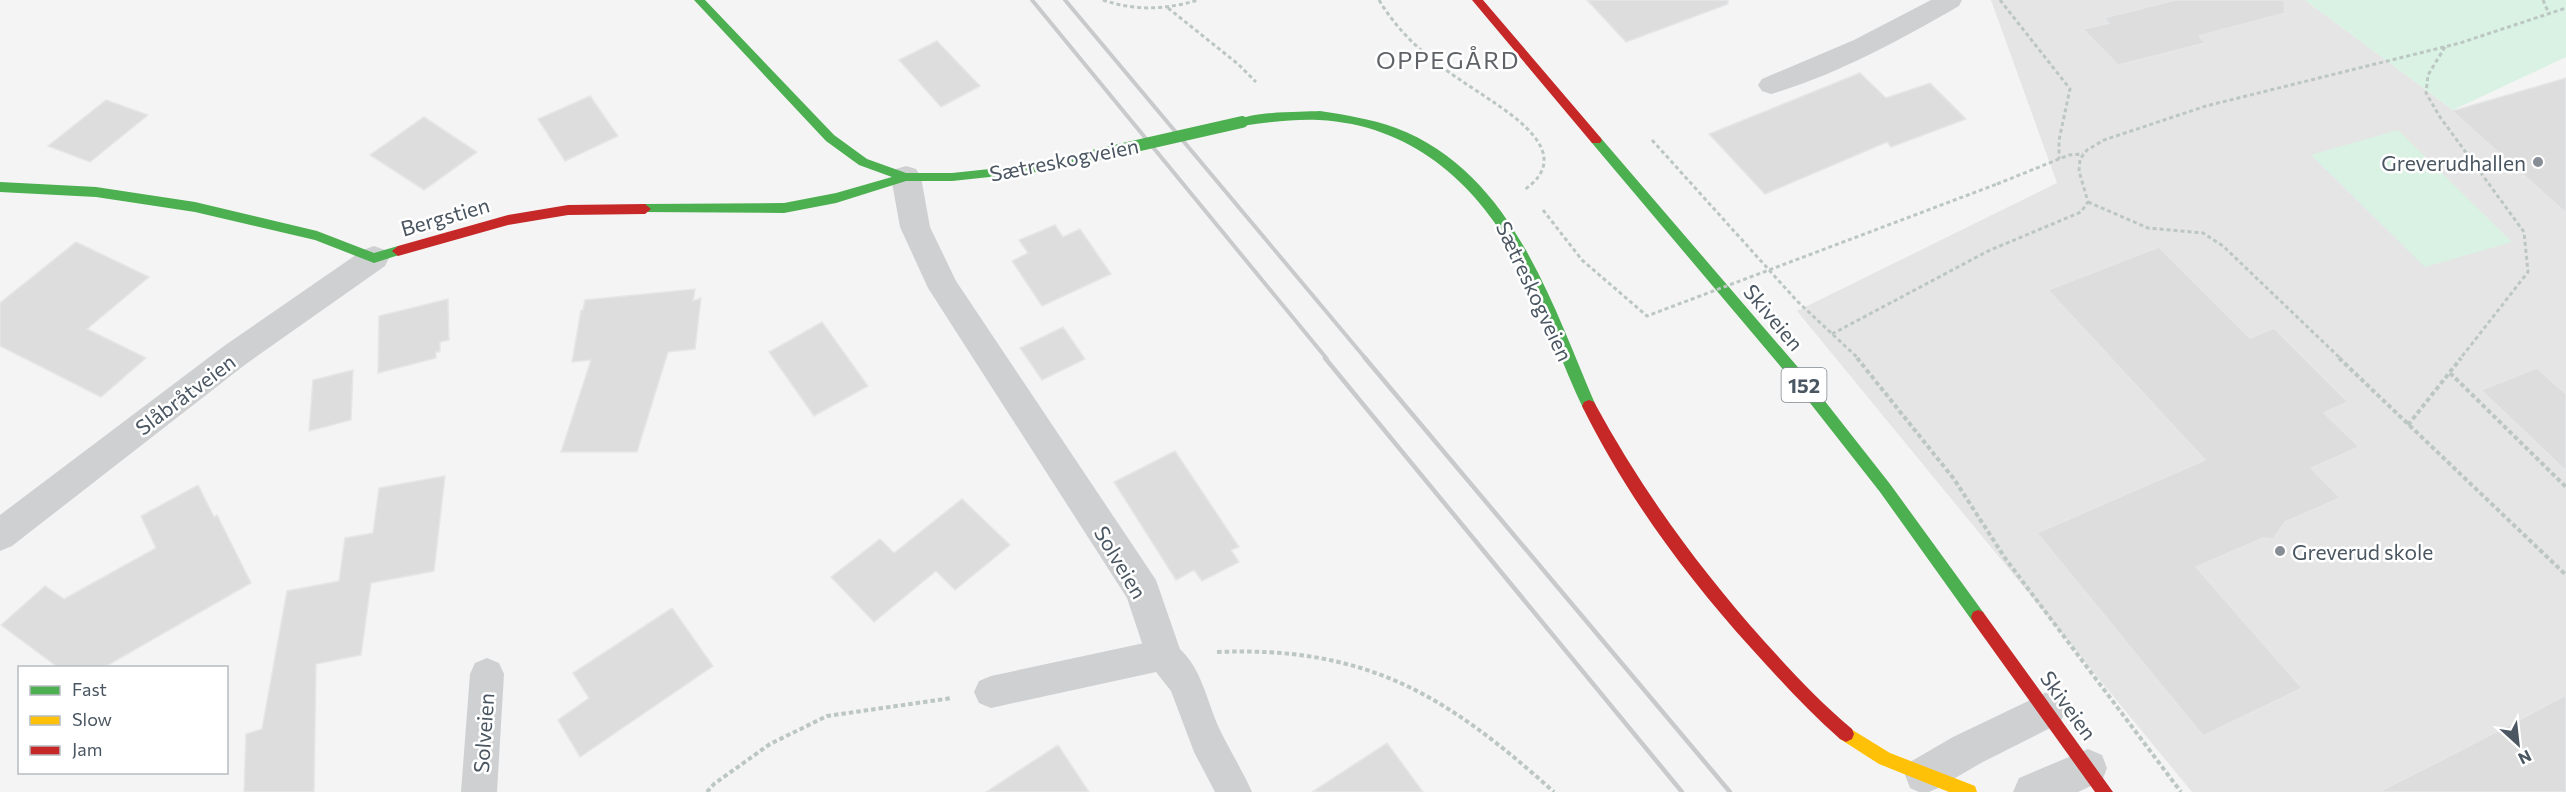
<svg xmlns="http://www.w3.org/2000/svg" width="2566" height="792" font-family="Commissioner,sans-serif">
<rect width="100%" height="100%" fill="#f4f4f4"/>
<path fill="#e6e5e6" d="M1991,0h314l148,110 113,103v579h-374l-395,-481 260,-128z"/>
<path fill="#d9f2e3" d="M2305,0h261v57l-113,53z
M2398,130l114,112 -87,25 -114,-112z"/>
<path fill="#ddddde" stroke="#e5e6e7" stroke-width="1.5" d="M1587,0h141v4l-102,38z
M2175,0h109l1,13 -86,23 6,7 -87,22 -35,-36 26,-6 -5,-5z
M937,41l43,45 -39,21 -42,-47z
M1860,73l26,25 44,-15 36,36 -75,28 -4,-5 -122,52 -56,-60z
M2566,78v135l-114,-102z
M590,96l28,40 -53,25 -27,-42z
M106,100l42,15 -58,47 -42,-16z
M424,117l53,35 -53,38 -54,-35z
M1055,225l8,12 17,-8 31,45 -69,32 -30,-45 16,-8 -9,-13z
M76,242l73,35 -62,52 59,29 -45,39 -101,-51v-43z
M2159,247l91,91 24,-10 74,74 -24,11 35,34 -48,21 29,30 -55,24 -12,17 -10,-1 -67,29 106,121 -99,48 -166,-203 168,-73 -157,-170z
M695,289l-2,12 8,-3 -6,51 -27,3 -31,100h-76l30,-92 -19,2 9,-52h2l2,-10z
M448,299l1,41 -9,2v10h-4v6l-58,15 1,-57z
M822,322l46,64 -54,30 -45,-64z
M1063,327l22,32 -43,21 -22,-32z
M2537,368l29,26v77l-85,-81z
M353,370l-2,50 -42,11 4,-51z
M1175,451l64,96 -8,3 8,12 -37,19 -8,-11 -18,10 -62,-98z
M445,476l-11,95 -63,12 -10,72 -45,9 -2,128h-70l2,-58 16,-5 25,-138 52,-10 6,-43 28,-5 6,-45z
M198,485l16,32 3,-2 34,68 -148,85h-44l-58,-43 44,-39 19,13 92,-51 -15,-32z
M962,499l48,46 -55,45 -19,-19 -62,51 -43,-45 49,-38 14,14z
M672,608l41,58 -133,91 -22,-37 31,-22 -16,-25z
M2566,695v97h-187l125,-64z
M1387,743l36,49h-111z
M1058,745l31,47h-103z"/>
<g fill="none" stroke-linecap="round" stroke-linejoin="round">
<path stroke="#bcc7c4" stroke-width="3" stroke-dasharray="4 3" stroke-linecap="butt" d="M1103,0c32,11 62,10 95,0
M1379,0c14,23 31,42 52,58 15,13 32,24 49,35 29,20 98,60 44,97
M2000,0l70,89 -11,51v19
M2543,0l6,14
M1168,8l70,56 18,18
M2445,47l-17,28 -2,18 14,24 84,115 4,40 -68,87
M1652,140l145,161 62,58
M1997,184l72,-29 14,-1
M2088,202l60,26 55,5 20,13 118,113
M1832,334l156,-83 93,-39 7,-10 -9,-31 1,-12 7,-9 17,-10 102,-34 254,-63 106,-35"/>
<path stroke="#bcc7c4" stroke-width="4" stroke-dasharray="4.5 3" stroke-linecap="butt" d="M1857,358l97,121 51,79 176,234
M2339,358l227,217
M2450,373l116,114
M2408,425l53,-67
M1217,652c150,-6 229,43 337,140
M707,792l7,-8 56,-40 57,-28 125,-18"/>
<path fill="#ced0d2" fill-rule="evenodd" d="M1931,0h31l-3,6c-59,34 -123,69 -188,88l-9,-3 -4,-6 4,-6 92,-39z
M1163,639c39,15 42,63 59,95 10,20 21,38 30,58h-37l-21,-40 -23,-61 -15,-19 -165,36 -12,-5 -5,-11 5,-11 12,-5z
M487,658l12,5 5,11 -7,118h-36l9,-118 5,-11z"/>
<path fill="#ced0d2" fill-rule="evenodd" d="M906,166l10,3 5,8 9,50 26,54 200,299 26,75 -6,12 -13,5 -13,-5 -23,-69 -199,-310 -28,-61 -9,-50 5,-8z
M374,246l11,4 4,8 -4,8 -139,98 -234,182 -12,5v-36l224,-169 139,-96z
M2047,692l13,5 6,13 -6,13 -79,40 -43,25 -9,4h-10l-9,-4 -5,-13 5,-13 43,-25z
M2088,749l14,6 5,13 -5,13 -24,11h-65l6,-14z"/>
<path fill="#4caf50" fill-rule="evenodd" d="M694,0h11l129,135 33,24 39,14h46l85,-9 46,-10 6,4 -6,4 -46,10 -85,9h-46l-70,22 -52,10 -143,-1 -2,-3 6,-5 139,-1 52,-10 56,-16 -33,-12 -33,-24z
M1320,111c26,4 51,8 76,17 116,44 155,174 200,278l-2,4h-10c-22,-45 -37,-93 -60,-138 -41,-83 -108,-147 -205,-152 -26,-1 -51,2 -77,6l-6,-4c10,-11 67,-10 84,-11z
M1596,136l4,1 202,235 88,112 93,128 2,5 -2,5 -5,2 -5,-2 -93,-130 -88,-112 -200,-237 -2,-3 2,-3z
M0,182l96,5 99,15 122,29 57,22 24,-7 6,5 -2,3 -28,9 -59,-23 -120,-28 -99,-15 -96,-5z"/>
<path fill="#ffc107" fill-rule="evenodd" d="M1846,726l44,27 85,33 2,6h-28l-70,-28 -39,-25 -2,-5 2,-5z"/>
<path fill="#c62828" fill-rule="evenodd" d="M1472,0h11l117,137 2,3 -2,3h-8z
M645,204l6,5 -6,5 -77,1 -60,10 -110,31 -6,-5 6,-5 110,-31 60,-10z
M1589,400l5,2c47,87 104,165 170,239 28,31 56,61 88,88l2,5 -2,5 -6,3 -6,-3c-32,-28 -60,-59 -89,-91 -66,-73 -125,-153 -169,-242l2,-4z
M1978,610l5,2 130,180h-18l-122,-170 -2,-5 2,-5z"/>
<path stroke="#c9cacc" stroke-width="4" d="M1032,0l295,359
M1065,0l301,359"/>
<path stroke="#c9cacc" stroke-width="4.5" d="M1325,358l357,434
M1365,358l365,434"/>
<path stroke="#bcc7c4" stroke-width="3" stroke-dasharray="4 3" stroke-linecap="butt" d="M1543,210l39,50 65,56 350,-132"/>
<path stroke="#4caf50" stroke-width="12" d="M1083,158l159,-36"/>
</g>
<g fill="#868d94" stroke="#fff" stroke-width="2">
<circle cx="2538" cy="162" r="6"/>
<circle cx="2280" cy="551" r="6"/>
</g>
<g text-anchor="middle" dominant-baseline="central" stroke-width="5" stroke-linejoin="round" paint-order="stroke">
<rect fill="#fff" stroke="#808990" stroke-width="1.5" x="1781.5" y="368" width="45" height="34" rx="4.5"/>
<g font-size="20" font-weight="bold" fill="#4a5661">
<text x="1804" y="385">152</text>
</g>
<g font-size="21" fill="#4a5661" stroke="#fff">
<text transform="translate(1064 159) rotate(-11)">Sætreskogveien</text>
<text transform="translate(445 216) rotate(-16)">Bergstien</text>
<text transform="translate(1535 291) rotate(65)">Sætreskogveien</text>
<text transform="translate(1774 317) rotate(50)">Skiveien</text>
<text transform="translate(185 394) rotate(-37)">Slåbråtveien</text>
<text transform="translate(1121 562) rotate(59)">Solveien</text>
<text transform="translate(2069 705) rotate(54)">Skiveien</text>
<text transform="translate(483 733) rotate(-86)">Solveien</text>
</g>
<g font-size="21" fill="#4a5661" stroke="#fff" text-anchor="end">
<text x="2526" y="162">Greverudhallen</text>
<text x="2292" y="551" text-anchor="start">Greverud skole</text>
</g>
<g font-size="24" letter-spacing="1.5" fill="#5f6368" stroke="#fff">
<text x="1448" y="59">OPPEGÅRD</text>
</g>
</g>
<rect x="18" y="666" width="210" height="108" fill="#ffffff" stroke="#b7bbc0" stroke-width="1.5"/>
<rect x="30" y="686" width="30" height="9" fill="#4caf50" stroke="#b7bbc0" stroke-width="1.5"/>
<text x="72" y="696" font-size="18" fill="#4a5661">Fast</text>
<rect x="30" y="716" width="30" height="9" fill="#ffc107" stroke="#b7bbc0" stroke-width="1.5"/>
<text x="72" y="726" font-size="18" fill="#4a5661">Slow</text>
<rect x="30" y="746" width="30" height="9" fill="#c62828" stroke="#b7bbc0" stroke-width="1.5"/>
<text x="72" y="756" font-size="18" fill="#4a5661">Jam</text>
<g transform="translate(2518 744) rotate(153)" stroke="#ffffff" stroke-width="4.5" paint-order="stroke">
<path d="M0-4.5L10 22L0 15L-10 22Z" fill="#4a5661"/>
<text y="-9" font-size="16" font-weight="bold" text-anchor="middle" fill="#4a5661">N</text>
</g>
</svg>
